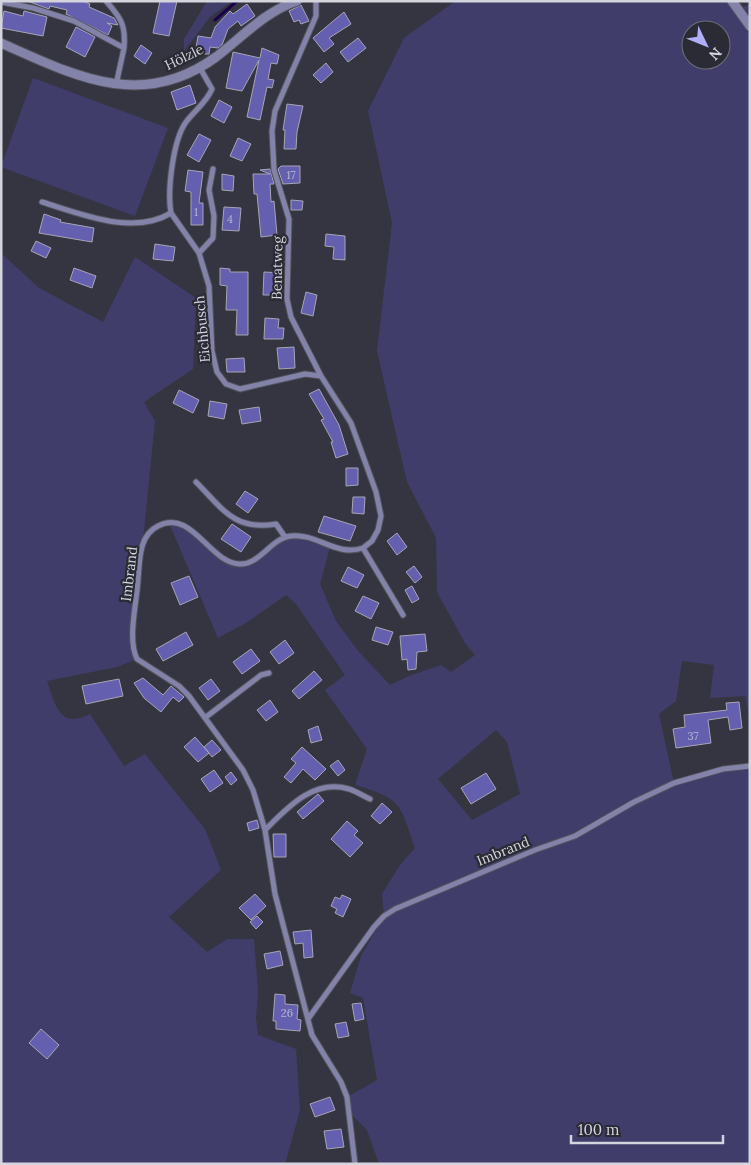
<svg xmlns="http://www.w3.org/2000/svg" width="751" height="1165" font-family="Lora,serif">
<rect width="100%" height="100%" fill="#353541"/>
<path fill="#403d6b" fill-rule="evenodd" d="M207,1h25l-22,16 -26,34v-12z
M465,1h267l7,8 11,-5v718l-5,-26 -35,2 4,-33 -32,-4 -6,40 -17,13 15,69 24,-8 52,-9v398h-371l-12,-34 -17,-17 -3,-16 30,-17 -14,-82 -13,-5 11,-37 23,-40 -2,-22 18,-29 15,-17c-15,-45 -13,-49 -60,-63l12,-36 -42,-59 20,-15 -49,-71 -10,-9 -40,28 -28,15 -49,-115h10l48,37 21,2 22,-17 24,-9 36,11 -10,37 16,37 22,30 32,34 19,-9 32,-11 10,7 24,-17 -10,-12 -28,-51 -1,-54 -29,-56 -30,-131 15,-128 -24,-112 36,-73 50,-36zM691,30h30v30h-30zM496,730l11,12 13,52 -48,26 -34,-41z
M33,78l135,50 -33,88 -134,-49z
M1,253l38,35 64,34 32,-65 61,41 -3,71 -49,33 11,19 -22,219 4,19 -20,8 -70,14c8,24 13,49 43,33l34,52 21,-12 60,75 16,41 -52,47 38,35 20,-13h27l4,53 -2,26 2,17 38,14 4,61 -15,54h-284z"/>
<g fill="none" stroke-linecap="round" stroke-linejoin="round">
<path stroke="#1a014e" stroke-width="3" d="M215,20l22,-19"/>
</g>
<path fill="#655fb0" stroke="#a6a6b4" d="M27,1h56l7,3 -1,3 25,11 4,7 -11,-2 5,3 -4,9 -42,-21 1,-4 -17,-4 -1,3z
M160,1h17l-8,35 -16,-3z
M247,4l8,12 -14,10 -3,-5 -10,8 -6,16 -4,3 -8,-1 -1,7h-14l3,-18 13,2 4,-11 15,-16 3,3z
M301,5l8,16 -8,3 -2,-4 -5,2 -5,-11z
M4,11l19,5 1,-5 23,6 -4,19 -42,-8z
M344,12l7,12 -22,14 5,6 -10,8 -11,-14z
M76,27l19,10 -10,20 -19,-10z
M358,38l8,10 -18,14 -8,-10z
M141,45l11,8 -7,11 -11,-8z
M262,48l17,7 -2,9 -6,-1 -3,16 6,1 -2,8 -5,-1 -7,33 -13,-3 12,-57 -17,31 -16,-3 7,-36 27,6z
M326,63l7,9 -12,11 -8,-8z
M190,85l6,18 -19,7 -6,-18z
M219,100l13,7 -8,16 -13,-7z
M287,104l16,2 -6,26 -1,17h-12l1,-19h-2z
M199,134l12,6 -12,22 -12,-7z
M238,138l13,6 -9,17 -12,-5z
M281,166h19v17l-17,1 -5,-15z
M270,169l4,15h-4l1,18 3,-1 3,34 -16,2 -4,-43h-3l-1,-20h17l-10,-4z
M188,170l15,2 -4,31h4v22h-12v-33l-6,-1z
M222,174l12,2 -1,15 -11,-1z
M291,200l12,1 -1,9h-11z
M224,207l17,1 -2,23 -17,-1z
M44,214l17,6 -1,2 34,6 -2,14 -53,-9z
M326,234l19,2v24l-12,-1 1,-12 -9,-1z
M36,241l15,7 -5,10 -15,-7z
M155,244l20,3 -2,14 -20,-2z
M74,268l22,8 -4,12 -22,-8z
M220,268l10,1v3h18v63h-12l1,-25h-11l1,-24 -7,-1z
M264,272l19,1 -1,22h-19z
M306,292l11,3 -4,21 -12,-3z
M265,318l14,1 -1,9h6l-1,11h-19z
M294,347l1,21 -16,1 -2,-21z
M244,358l1,14h-18l-1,-13z
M319,389l20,36 9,29 -12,4 -5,-16h2l-12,-22 3,-1 -15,-25z
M179,390l20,10 -6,13 -20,-10z
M210,401l17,3 -3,15 -16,-3z
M259,407l2,14 -19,3 -3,-14z
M346,468h12v17l-12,1z
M245,491l13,8 -10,14 -12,-9z
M353,497h12l-1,17 -12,-1z
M324,516l32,10 -6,15 -32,-9z
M232,524l19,13 -10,15 -20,-13z
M397,533l10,14 -10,8 -10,-14z
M414,566l8,11 -7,6 -9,-11z
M348,567l16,8 -7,13 -16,-7z
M189,576l9,21 -18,8 -9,-22z
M412,586l7,13 -7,4 -7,-13z
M363,596l16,7 -8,16 -16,-8z
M376,627l17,5 -5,13 -16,-5z
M186,632l7,13 -30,16 -7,-12z
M425,634l2,17 -10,1 -1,17 -8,1 -1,-11 -5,1 -2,-24z
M285,640l9,13 -15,11 -9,-12z
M251,649l9,12 -18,13 -9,-12z
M314,671l8,9 -23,19 -7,-8z
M143,678l20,17 8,-9 13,11 -5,5 -6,-5 -12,15 -17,-14 -10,-15z
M119,679l4,17 -37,8 -4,-18z
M211,679l9,12 -12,9 -9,-12z
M270,700l8,12 -12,9 -9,-11z
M739,702l3,26 -12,2 -2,-13 -20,3 3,23 -35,5 -3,-19 12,-2 -1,-12 43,-5 -1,-7z
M318,726l4,14 -11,3 -3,-13z
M195,737l14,16 -11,9 -14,-15z
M212,740l9,10 -9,7 -8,-10z
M302,747l24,22 -11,11 -12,-11 -12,14 -7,-6 12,-14 -5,-4z
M338,760l7,10 -7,6 -8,-10z
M214,770l9,13 -13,9 -9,-13z
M231,772l6,8 -6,5 -6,-8z
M486,773l10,16 -25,15 -10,-16z
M318,794l6,7 -21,18 -6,-7z
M382,803l10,9 -12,12 -9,-8z
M257,820l2,8 -10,3 -2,-8z
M347,821l11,10 -4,4 9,8 -13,14 -19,-18z
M273,834h13v23h-12z
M255,894l11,12 -15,14 -12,-12z
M342,895l9,4 -8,18 -8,-4 2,-4 -6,-3 4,-9 5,2z
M257,916l6,6 -7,7 -6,-7z
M311,930l2,27 -9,1 -1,-15 -8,1 -2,-12z
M280,951l3,14 -16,4 -3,-15z
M275,994l10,1v9l13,1 -1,14 4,1 -1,11 -24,-2v-8h-3z
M361,1003l3,16 -9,2 -3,-17z
M346,1022l3,14 -11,2 -3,-14z
M41,1029l18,16 -12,14 -18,-16z
M330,1097l5,13 -20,7 -5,-13z
M341,1129l3,18 -17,2 -3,-18z"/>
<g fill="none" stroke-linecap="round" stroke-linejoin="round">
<defs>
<path id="minor" d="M106,1c15,17 20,24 18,47
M316,1v15l-41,95 -3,20 2,39 15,49 -2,80 4,18 30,59 30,47 25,69 5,24 -3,14 -6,11 -9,7 40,67
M1,2l32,6 41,13 50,27 -8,37
M42,202c39,12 91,34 129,11 -4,-22 2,-73 15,-91 9,-12 20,-19 26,-33l-12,-21
M171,213l28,40 10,33 3,65 5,21 9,12 14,5 65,-15 16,2
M199,253l14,-15 1,-22 -5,-26 4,-21
M196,482c27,27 38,49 80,42l9,13
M206,717l55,-42 8,-2
M265,830c22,-22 49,-52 84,-41 7,2 14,7 21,10
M308,1019l66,-92 10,-11 11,-7 140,-59 40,-14 59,-34 40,-19 49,-14 27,-3
M355,1164l-8,-67 -6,-15 -29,-47 -37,-141 -10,-64 -12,-40 -10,-20 -54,-74 -10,-10 -42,-27c-10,-20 0,-57 1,-79 2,-19 0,-44 20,-54 33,-18 52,37 81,38 20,2 32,-26 52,-28 26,-3 45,21 72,12"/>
<path id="tertiary" d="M732,1l18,25
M1,43c74,33 141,68 215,14 26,-20 50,-46 81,-56"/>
</defs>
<use href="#minor" stroke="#52525d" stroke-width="7"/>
<use href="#tertiary" stroke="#52525d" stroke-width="11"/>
<use href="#minor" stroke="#8382a8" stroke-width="5"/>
<use href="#tertiary" stroke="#8382a8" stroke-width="9"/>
</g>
<g text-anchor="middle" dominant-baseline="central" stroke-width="4.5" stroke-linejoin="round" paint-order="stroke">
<g font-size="11" fill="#b8b7d1">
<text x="291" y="175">17</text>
<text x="196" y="212">1</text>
<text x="230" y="219">4</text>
<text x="693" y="736">37</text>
<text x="287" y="1013">26</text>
</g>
<g font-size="14" fill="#d4d4dc" stroke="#2b2b36">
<text transform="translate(184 57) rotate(-26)">Hölzle</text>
<text transform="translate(277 268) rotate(-89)">Benatweg</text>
<text transform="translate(202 329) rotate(-95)">Eichbusch</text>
<text transform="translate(129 574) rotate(-83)">Imbrand</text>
<text transform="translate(503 851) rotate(-22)">Imbrand</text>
</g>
</g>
<rect width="751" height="1165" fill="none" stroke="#d4d4dc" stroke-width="5"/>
<g transform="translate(706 45) rotate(133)"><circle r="24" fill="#2b2b36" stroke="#6f6f78"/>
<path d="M0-4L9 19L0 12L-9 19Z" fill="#b0aefa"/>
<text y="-8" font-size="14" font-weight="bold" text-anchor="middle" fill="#d4d4dc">N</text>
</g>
<path d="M571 1135v8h152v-8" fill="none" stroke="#d4d4dc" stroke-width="2.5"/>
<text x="578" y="1135" font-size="15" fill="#d4d4dc" stroke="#2b2b36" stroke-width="4" paint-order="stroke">100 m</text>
</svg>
